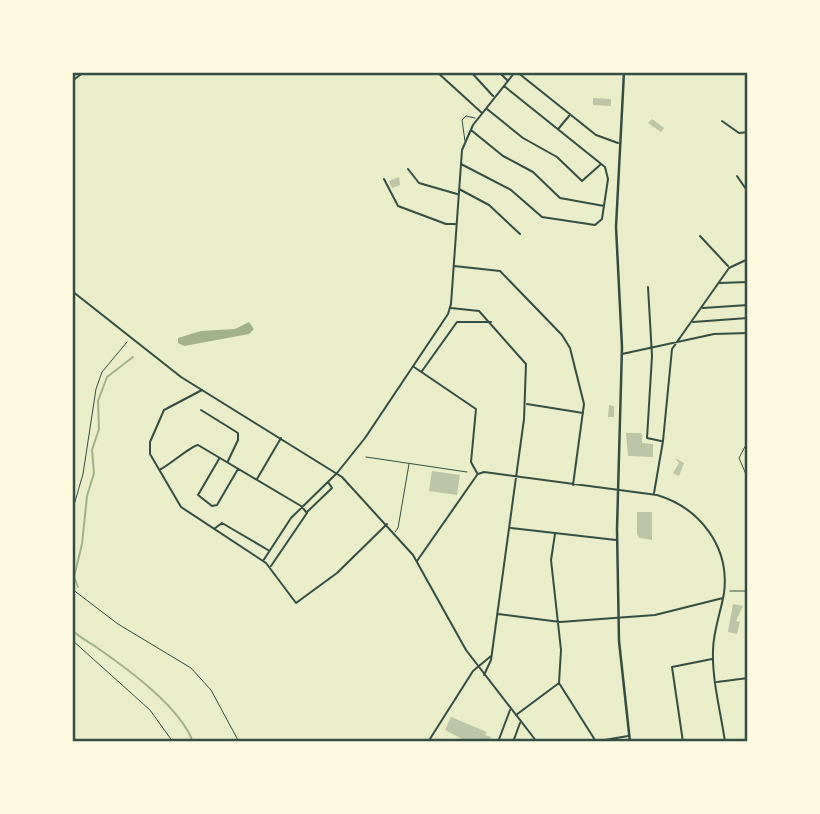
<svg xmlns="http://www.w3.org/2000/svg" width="820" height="814" font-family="Quicksand,sans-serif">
<rect width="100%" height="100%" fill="#e9edc9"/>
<path fill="#a3b18a" d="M249,322l5,7 -5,5 -65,12 -6,-3v-5l23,-7 34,-2z"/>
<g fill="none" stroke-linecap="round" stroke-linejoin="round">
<path stroke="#a3b18a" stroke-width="2" d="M78,587l-4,-10 8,-33 5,-48 7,-23 -2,-23 7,-21 -1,-28 9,-24 26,-20
M72,630c9,9 18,12 27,19 30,21 81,58 94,93"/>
</g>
<path fill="#bcc5a7" d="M593,98l18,1v7l-18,-1z
M652,119l12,9 -3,4 -13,-9z
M399,177l1,8 -8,3 -3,-7z
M609,405l5,1v11h-6z
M626,433h16v10l11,1v13l-25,-1z
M675,458l9,5 -5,13 -6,-3 6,-10z
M432,471l28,4 -3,20 -28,-4z
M637,512h15v28l-13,-2 -2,-4z
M733,604l10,2 -7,15 4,1 -3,12 -9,-2z
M451,717l36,15 -2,3 6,2 -3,5h-20l-23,-12z"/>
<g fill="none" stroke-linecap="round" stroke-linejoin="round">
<path stroke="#344e41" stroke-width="1" d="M748,441l-9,17 9,21
M72,512l11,-38 13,-85 6,-17 25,-30
M72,589l46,35 73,44 20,22 28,52
M730,591h18
M72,640l78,70 23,32"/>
<path stroke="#344e41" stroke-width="1" d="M465,141l-3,-21 4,-4 9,2
M395,532l3,-4 11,-64"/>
<path stroke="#344e41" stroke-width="1" d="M366,457l101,15"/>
<path stroke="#344e41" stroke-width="2" d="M437,72l45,41
M471,72l22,24
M499,72l8,8
M517,72l79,63 22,8
M72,81l12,-9
M487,109l36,29 34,19 25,24 18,-16
M722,121l17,12 9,-1
M559,128l10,-12
M471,130l32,26 30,16 27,26 44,8
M461,164l50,26 31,27 53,8 7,-6 6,-40 -3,-12 -101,-81
M408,169l11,14 38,11
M737,176l11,16
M384,179l14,27 48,18h9
M459,189l30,16 31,29
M700,236l28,30
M454,266l46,5 62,64 8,13 14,56 -11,81
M720,283l28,-1
M648,287l4,69 -5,82 14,3
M451,308l28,3 47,53 -2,55 -33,241 -7,15
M703,308l45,-3
M693,322l55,-4
M622,354l92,-20 34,-1
M414,367l62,42 -5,53 6,11
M422,371l35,-49h34
M202,390l-38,20 -14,32v12l31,53 85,56 30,40 41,-30 50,-49
M527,404l56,9
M201,410l37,23v7l-10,21
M219,459l-21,36 14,11 5,-1 21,-36
M161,469c11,-6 30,-23 37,-24l103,61 6,7 -36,53
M478,474l6,-2 173,23c43,13 73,52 67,98 -3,19 -11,38 -11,58 -1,30 8,62 12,91
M257,479l24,-41
M654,493l9,-52 9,-92 57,-81 19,-9
M307,512l25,-24 -4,-6
M511,528l105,12
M214,529l8,-6 46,27
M555,534l-4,26 10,90 -2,33 36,57
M263,561l28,-43 46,-45 28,-35 83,-124 3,-10 11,-154 11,-25 42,-53
M417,561l60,-86
M498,614l62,8 95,-7 68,-17
M717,682l31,-4
M516,715l43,-32
M428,742l45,-71 18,-15
M498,742l12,-32
M513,742l7,-19
M593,742l35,-6
M683,742l-11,-75 40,-8"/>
<path stroke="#344e41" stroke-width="2" d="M72,291l109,86 161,100 71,78 53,95 71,92"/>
<path stroke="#344e41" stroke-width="2.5" d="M624,72l-8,155 6,120 -5,182 2,112 11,101"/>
</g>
<rect width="820" height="814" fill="none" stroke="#fefae0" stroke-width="147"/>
<rect x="74" y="74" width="672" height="666" fill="none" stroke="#344e41" stroke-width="2.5"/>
</svg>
